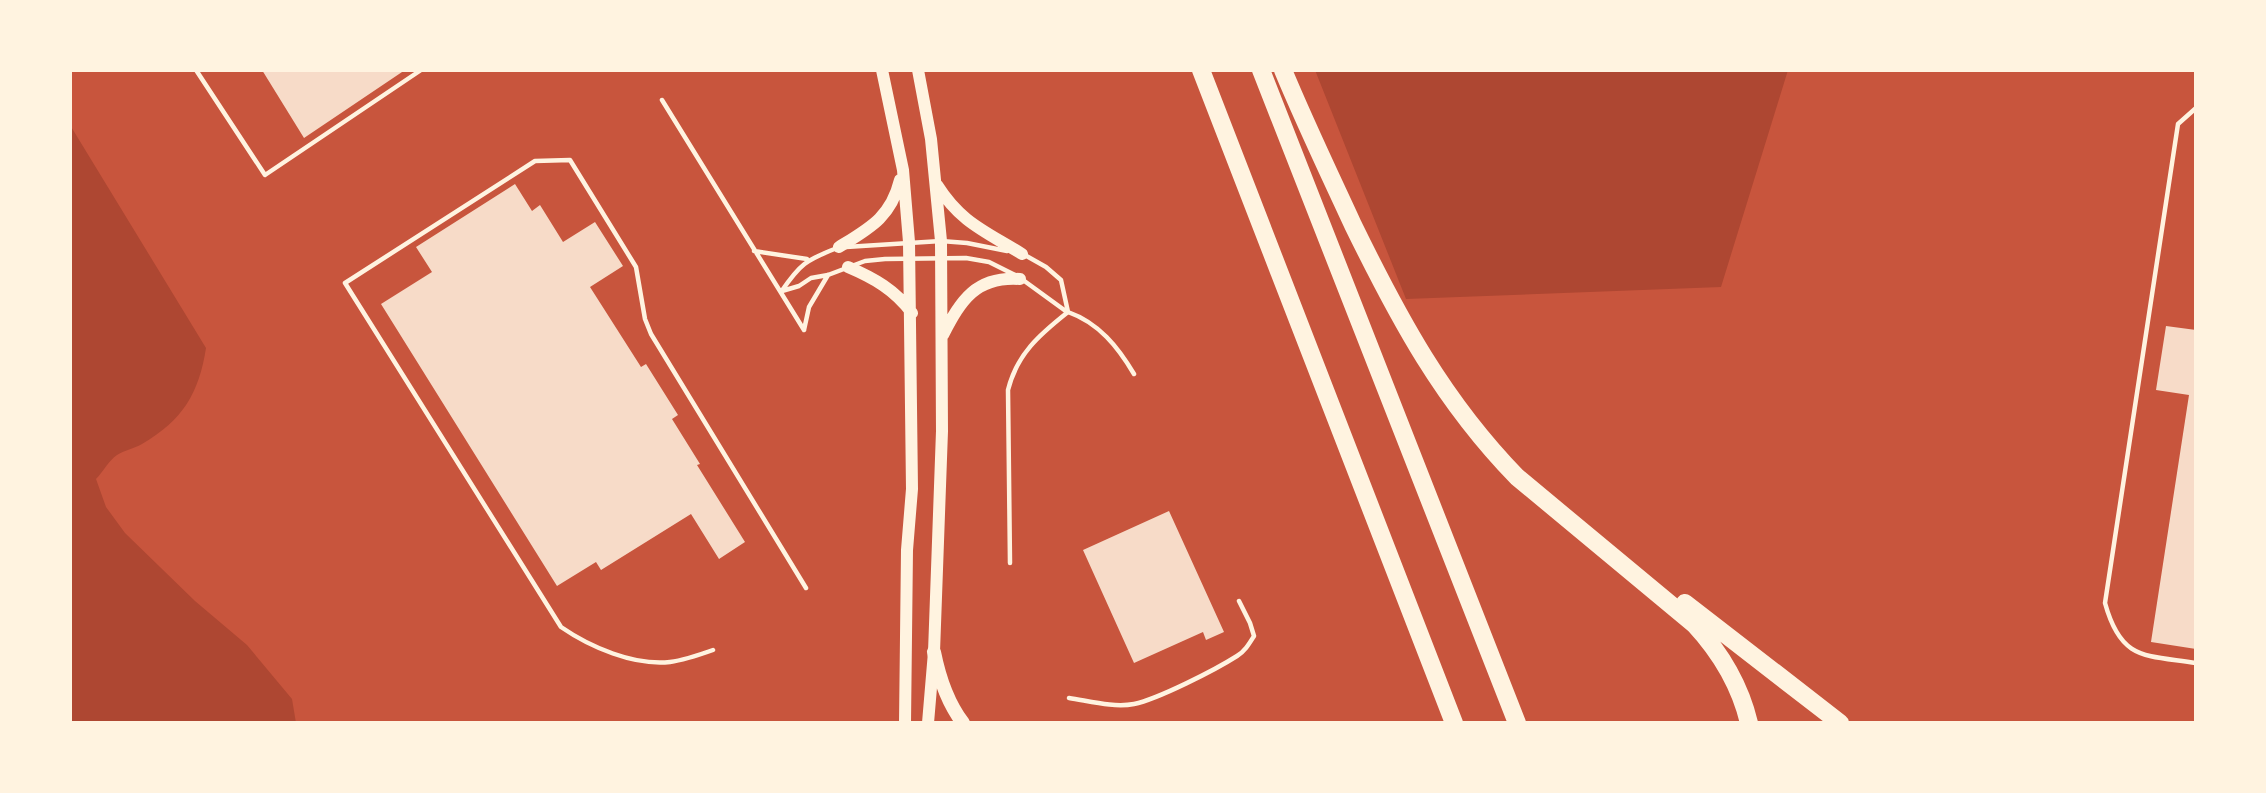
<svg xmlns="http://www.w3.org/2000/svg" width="2266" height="793" font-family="Helvetica,sans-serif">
<rect width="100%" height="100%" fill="#c8553d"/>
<path fill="#ae4732" d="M1315,70h473l-67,217 -315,12z
M70,125l136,223c-7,45 -23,72 -64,96 -7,4 -17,6 -25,11 -8,5 -14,17 -21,24l10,28 19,26 70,68 52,44 45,54 4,24h-226z"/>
<path fill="#f7dbc8" d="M262,70h143l-101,68z
M515,184l17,27 8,-6 23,37 32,-20 28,44 -33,21 51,80 5,-3 32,51 -6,4 28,45 -3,1 48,77 -26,17 -28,-45 -90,56 -5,-8 -39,24 -176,-282 51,-32 -16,-25z
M2166,326l30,4v319l-45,-7 38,-247 -33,-5z
M1169,511l55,121 -18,8 -3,-8 -69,31 -51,-113z"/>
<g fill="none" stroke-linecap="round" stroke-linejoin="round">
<path stroke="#fff3e0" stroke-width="4.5" d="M196,70l69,105 156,-105
M662,100l142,230
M2196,108l-18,16 -73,479c16,58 40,52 91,60
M846,247l95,-6 26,2 40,8
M754,251l53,8
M1023,254l23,13 15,13 7,32
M1023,280l44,32
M782,291l17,-5 12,-8 17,-3 37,-14 20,-2 81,-1 23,4 26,13
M781,292c19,-28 25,-32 56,-44
M804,330l5,-23 19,-32
M1010,563l-2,-173c9,-36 31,-55 60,-78 31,11 50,35 66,62
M713,650c-14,5 -28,10 -43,12 -36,4 -80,-15 -109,-35l-216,-344 190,-122 35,-1 66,107 9,52 6,15 155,254
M1069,698c20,3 45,10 65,6 24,-5 81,-34 103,-48 8,-5 12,-12 17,-20l-4,-13 -11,-22"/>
<path stroke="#fff3e0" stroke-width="12" d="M882,70l21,100 6,72 3,247 -5,61 -2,173
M918,70l13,69 10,102 1,190 -8,221 -6,71
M937,185c24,38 48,46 85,69
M839,247c31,-19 52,-30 61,-67
M848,267c26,11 47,23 64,46
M943,335c18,-35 33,-59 77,-56"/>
<path stroke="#fff3e0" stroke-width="14" d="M934,652c5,25 13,50 29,71"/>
<path stroke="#fff3e0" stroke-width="18" d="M1201,70l253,653
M1261,70l256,653
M1283,70c22,53 46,103 70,155 46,94 90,176 164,252l177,147c26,28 46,61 55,99
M1685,603l155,120"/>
</g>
<rect width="2266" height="793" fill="none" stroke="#fff3e0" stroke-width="144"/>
</svg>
